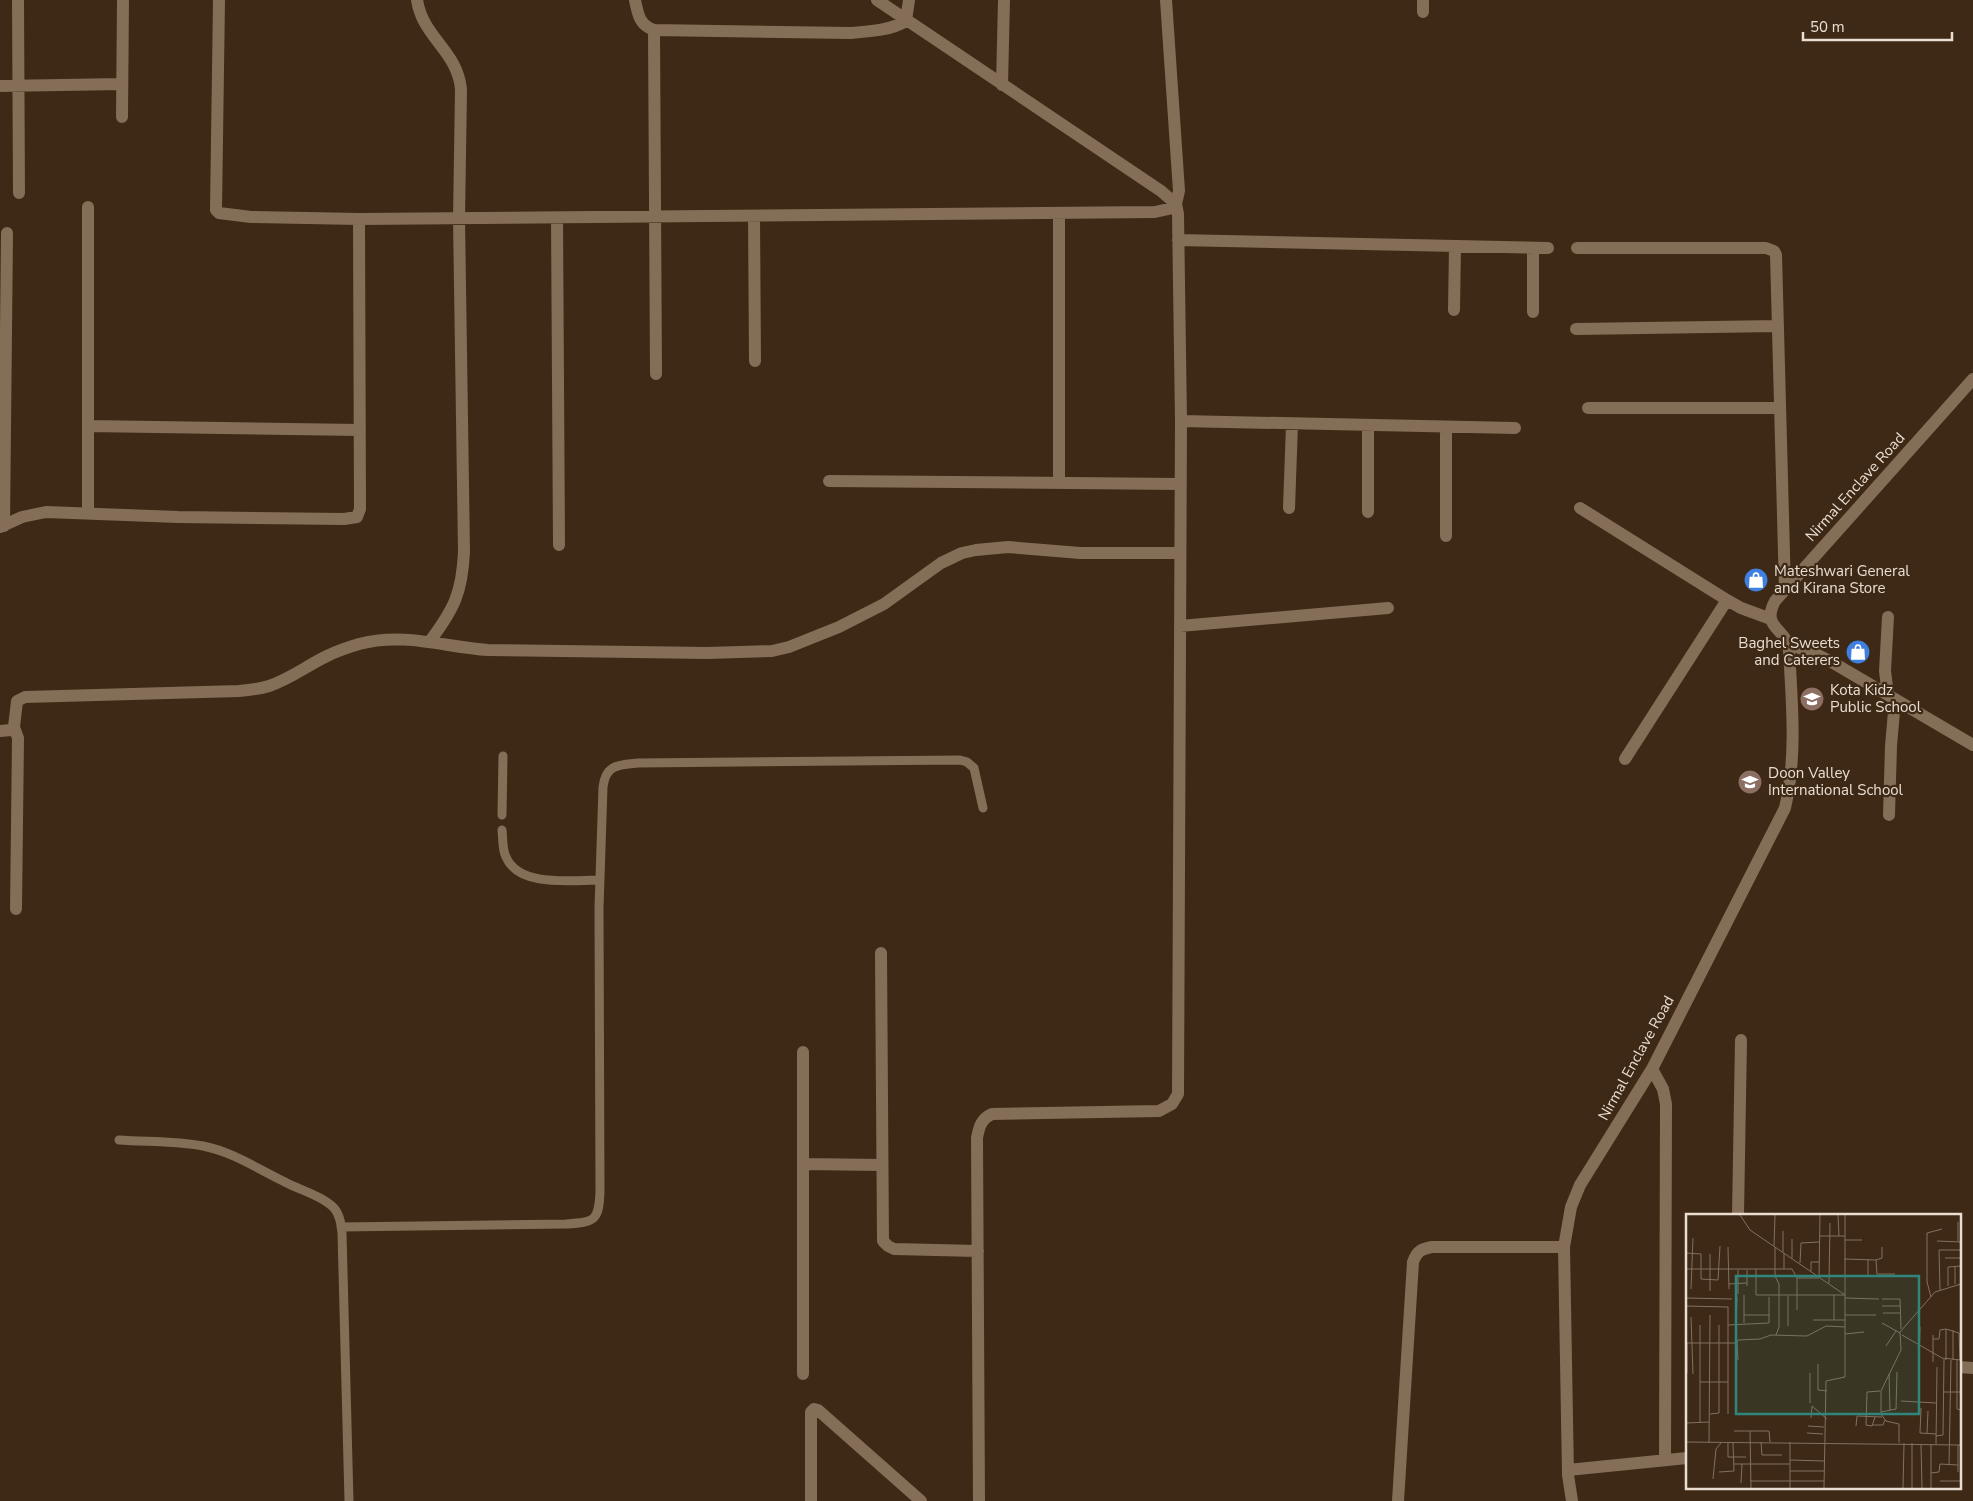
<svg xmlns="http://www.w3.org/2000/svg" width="1973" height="1501" font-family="'Nunito Sans',sans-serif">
<rect width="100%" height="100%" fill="#3d2915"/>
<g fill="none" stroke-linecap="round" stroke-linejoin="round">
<path stroke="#846e58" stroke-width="9" d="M502,815l1,-59
M502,830c1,8 0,19 4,27 13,31 67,23 94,23
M119,1140c28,2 56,1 84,6 30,6 53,22 80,35 16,9 38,14 51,27 6,7 7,16 8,25l7,268
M341,1227l225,-3c29,-2 33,-3 34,-33l-1,-283 4,-121c3,-23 16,-22 35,-24l322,-3 7,2 7,6 9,40"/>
<path stroke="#846e58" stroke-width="12" d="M18,0l1,193
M219,0l-3,210 3,3 32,4 108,2 796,-7 18,-4 3,-4 3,-13 -13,-191
M417,0c6,38 40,50 44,89l-2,130 5,333c-2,41 -10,57 -34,89
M635,0c3,14 4,25 19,30l197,3c19,-2 38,-2 55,-12l3,-21
M877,0l284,191 15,13 2,10 3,207 -3,673 -6,10 -13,7 -167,3c-11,5 -13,13 -15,24l2,363
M1423,12v-12
M654,30l2,344
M1002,85l2,-85
M0,86l122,-2
M122,117l1,-117
M88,207v306
M1059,213v270
M754,216l1,145
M557,218l2,327
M1178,240l370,8
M1577,248h189l8,3 2,4 9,335
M1454,310l1,-64
M1533,312v-64
M1576,329l202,-3
M1588,408h192
M1181,421l334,7
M1368,425v87
M88,426l272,4
M829,481l351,3
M1289,508l3,-84
M1580,508l147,92 14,8 30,11
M4,526l3,-293
M0,527l22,-10 24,-5 132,5 166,2 13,-2 3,-8 -1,-290
M1446,536v-109
M1888,617l-3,54 3,24
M1180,626l208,-18
M1789,644l27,10 14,7 143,84
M14,727l4,11 -2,171
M0,731l11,-1 3,-3 3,-26 8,-4 214,-6c11,-1 21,-2 30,-5 21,-7 39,-21 58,-30 10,-5 22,-9 32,-12 44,-12 86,3 129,6l219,3 65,-2 17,-4 50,-20 45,-23 57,-41 21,-10 14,-3 32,-3 72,6h100
M1625,759l102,-159
M1889,815l2,-69 4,-46
M881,953l2,288 5,5 6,3 84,2
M803,1052v322
M1652,1069l11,20 3,15 -1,356
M803,1164l79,1
M1738,1215l3,-175
M1959,1367l14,1
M1568,1470l119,-12
M811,1501v-89l3,-3 4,1 103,91
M1398,1501l15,-239c4,-11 8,-13 19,-15h132
M1572,1501l-4,-26 -4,-228 7,-40 9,-22 72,-116 133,-261c12,-51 7,-105 4,-157 -1,-23 -29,-22 -14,-50l198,-222"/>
</g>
<defs>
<symbol id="shop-disc" viewBox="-11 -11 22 22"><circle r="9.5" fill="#3f7fe0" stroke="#3d2915"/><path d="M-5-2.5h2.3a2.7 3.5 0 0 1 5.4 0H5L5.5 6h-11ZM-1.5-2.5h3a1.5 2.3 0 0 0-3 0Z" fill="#fff"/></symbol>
<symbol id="school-disc" viewBox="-11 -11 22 22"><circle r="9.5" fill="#8d6e63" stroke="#3d2915"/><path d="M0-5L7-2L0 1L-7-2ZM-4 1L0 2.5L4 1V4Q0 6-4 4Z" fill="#fff"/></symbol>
</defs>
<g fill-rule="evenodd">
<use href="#shop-disc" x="1742" y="566" width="28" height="28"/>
<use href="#shop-disc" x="1844" y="638" width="28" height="28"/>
<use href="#school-disc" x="1798" y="685" width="28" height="28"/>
<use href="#school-disc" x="1736" y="768" width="28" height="28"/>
</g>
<g text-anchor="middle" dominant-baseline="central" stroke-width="4.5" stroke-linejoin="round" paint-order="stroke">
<g font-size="15" fill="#eaded2" stroke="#3d2915">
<text transform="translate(1855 487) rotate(-48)">Nirmal Enclave Road</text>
<text transform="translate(1636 1058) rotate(-61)">Nirmal Enclave Road</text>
</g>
<g font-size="15" fill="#eaded2" stroke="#3d2915" text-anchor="start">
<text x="1774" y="571">Mateshwari General<tspan x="1774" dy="17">and Kirana Store</tspan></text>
<text x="1840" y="643" text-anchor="end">Baghel Sweets<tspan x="1840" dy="17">and Caterers</tspan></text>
<text x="1830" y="690">Kota Kidz<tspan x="1830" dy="17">Public School</tspan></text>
<text x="1768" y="773">Doon Valley<tspan x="1768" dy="17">International School</tspan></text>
</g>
</g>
<g transform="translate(1686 1214)">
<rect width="275" height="275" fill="#3d2915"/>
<path fill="none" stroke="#827161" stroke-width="1" d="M54,1l10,15 95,65v82l-19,4 -2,107M152,1l1,21M97,17v21M134,22h25M159,26h17M251,27l24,1M272,27v-19M88,32l1,-31M42,33l1,42M89,33v29l4,8v43l-3,8M0,39l15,1v25l17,1 2,-34M106,44v-19M259,44h16M158,45l32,1 1,14h18M190,46l6,-2v-11M114,49l1,-20 18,-1M269,52v18M0,55h106l5,9h22l1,-63M70,55v26h89v-80M98,55v-16M52,56v24M125,57v-9h9M182,63v-17M111,64v32M143,69l1,-60M43,70l18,-1M61,72v-16M262,72v-19l13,-1M5,75l2,-51M254,76l-1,-40h22M24,77v-37M58,81v28M148,81v25M102,82v30M245,83l-4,-15v-49l15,-4M0,84l46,1M159,84l34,1M196,85h18l1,30M0,92l42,1v107M196,92h18M197,99h18M58,101h25M159,101h31M5,103l2,57M127,106h32M196,109l18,10M50,110l1,-27M42,111l41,-2v-26M260,115l13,4 1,27M159,120l19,-2M216,121l40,23 19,2M247,121v27M247,125h6l1,-9 6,-1v31M0,129h33v-18M51,129l1,17M200,132l10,-15M267,146v-30M271,146v49l4,1M233,147l1,-34M132,150v26l9,1M1,159v-30M124,159v30M203,160l1,36M14,168h28M258,178h17M215,187l35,2M235,194l-1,25 16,1M195,198l15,-3 1,-37M24,200l9,-1v-70h18l1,-3 22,-1 11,-4 36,1 19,-10 19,1M189,203l-3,9 -6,-1 1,-33 13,-1M125,204l1,-12 15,13M14,208v-97M0,209l23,-1M187,211h10l2,-5M122,212l16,1M170,212l1,-10 25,1M48,217h35l1,11M64,217l1,57M121,219l16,1M241,219l1,-22M250,222l7,-1 1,-76M0,228l275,3M75,228l1,13h20M23,229l1,-128M42,229v14h18M213,229v-19l-13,-3 -5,-7v-23l20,-41 -1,-18 35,-40 26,-8M235,230l1,44M250,230l1,-77M272,231v27M104,246l34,1M48,250h18M66,250h38M263,251l2,-105M104,257h34M33,258l15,-1 -1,-28M245,259l8,-1 1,-8 18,1M27,265l3,-30 5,-6M64,267h74M254,267h21M55,269l1,-19M104,274v-46M217,274l1,-45M226,274v-45M245,274v-44"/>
<path fill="#30867d" fill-opacity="0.15" stroke="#30867d" stroke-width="2.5" d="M50,62h183v138h-183z"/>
<rect width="275" height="275" fill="none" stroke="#eaded2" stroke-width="2.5"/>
</g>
<path d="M1803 32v8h149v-8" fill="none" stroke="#eaded2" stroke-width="2.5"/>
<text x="1810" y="32" font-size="15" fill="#eaded2" stroke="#3d2915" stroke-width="4" paint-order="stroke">50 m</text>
</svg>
